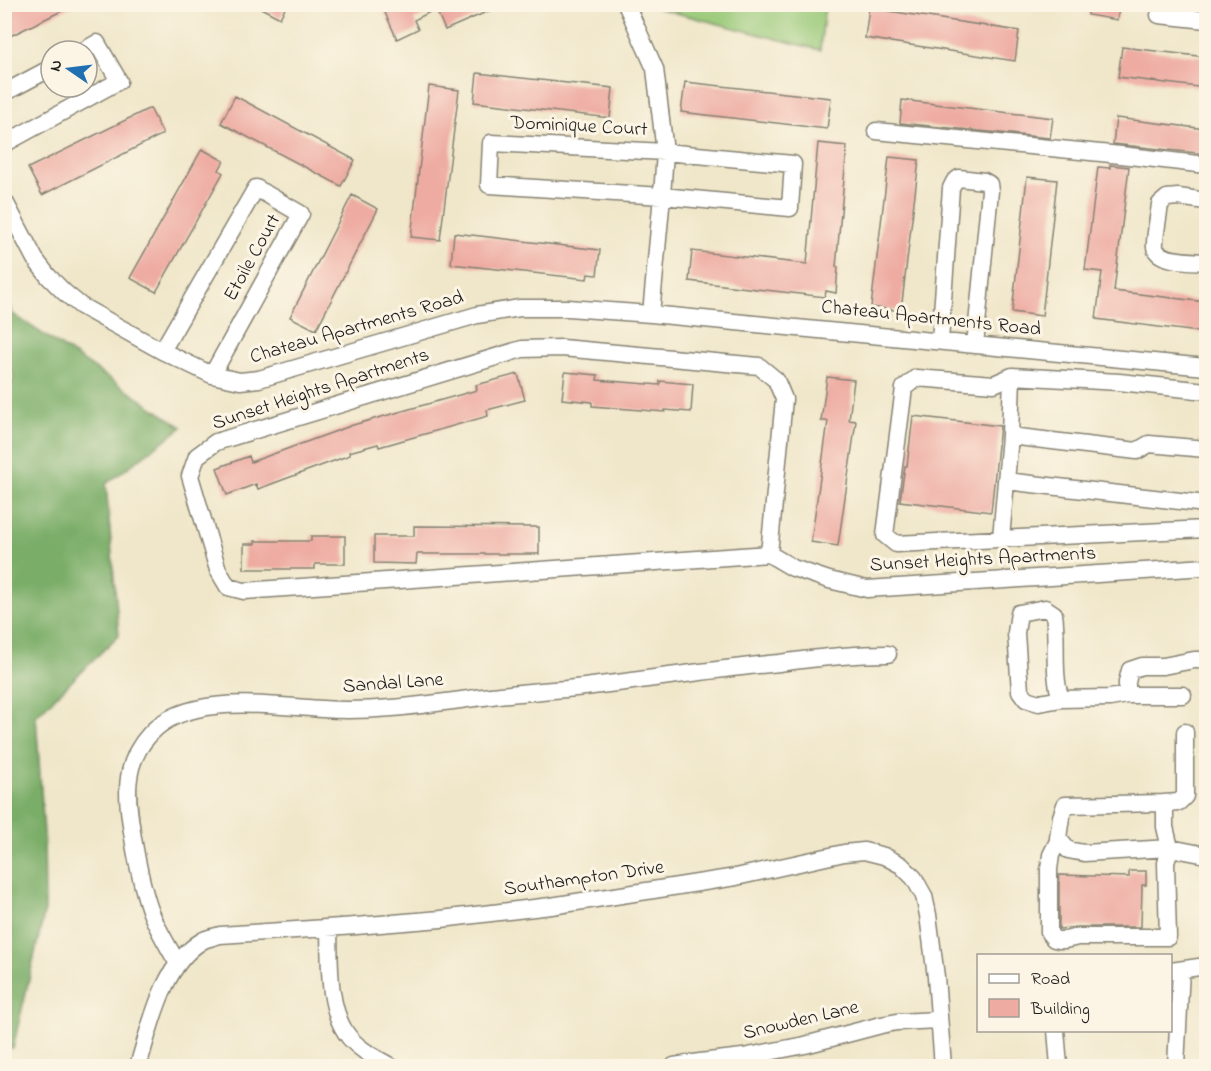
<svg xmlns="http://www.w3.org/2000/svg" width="1211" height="1071" font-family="'Indie Flower',sans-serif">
<rect width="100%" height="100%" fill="#fcf5e5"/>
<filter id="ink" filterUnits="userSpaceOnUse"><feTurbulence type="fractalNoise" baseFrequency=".0167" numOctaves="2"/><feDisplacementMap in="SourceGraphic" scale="12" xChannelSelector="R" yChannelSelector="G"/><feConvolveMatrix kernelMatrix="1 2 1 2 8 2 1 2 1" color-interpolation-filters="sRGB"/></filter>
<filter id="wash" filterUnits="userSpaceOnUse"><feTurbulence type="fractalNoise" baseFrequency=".008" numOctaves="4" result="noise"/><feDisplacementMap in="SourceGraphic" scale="24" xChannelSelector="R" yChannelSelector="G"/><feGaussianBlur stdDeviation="1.35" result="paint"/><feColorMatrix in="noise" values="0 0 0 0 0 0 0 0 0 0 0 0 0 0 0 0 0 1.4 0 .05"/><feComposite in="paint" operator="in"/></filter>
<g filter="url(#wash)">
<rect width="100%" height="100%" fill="#f0e7ca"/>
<path fill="#99c978" stroke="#5a724a" stroke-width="1.5" d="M650,5h175l-5,45 -163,-42z"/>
<path fill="#7aad68" stroke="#4b6442" stroke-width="1.5" d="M5,295l8,19 169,113 -76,57 13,151 -83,81 8,117 1,77 -32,138h-8l-1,-446 7,-28v-68l-7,-4 1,-101 9,-24 -9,-21z"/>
<g id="blocks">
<path fill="#eeaba2" d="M4,4h72l-72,35z
M253,4h34l-7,14z
M381,4h124l-60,26 -9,-21 -22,11 4,9 -21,10z
M1089,4h31l-3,16 -29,-5z
M869,8l150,23 -4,30 -150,-23z
M1122,47l84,10v31l-88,-11z
M477,73l136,15 -3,30 -136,-16z
M685,82l146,16 -4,31 -146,-17z
M429,86l30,4 -19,150 -29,-3z
M235,96l120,64 -14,26 -120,-63z
M902,100l151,18 -3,20 -150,-15z
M150,108l13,26 -121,61 -14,-27z
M1116,118l90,11v25l-93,-10z
M818,143l29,3 -11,121h2l-2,26 -10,-2 -1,6 -136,-16 3,-30 115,13z
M202,149l22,12 -5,9 4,3 -67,119 -26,-14z
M889,157l30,3 -18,151 -30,-4z
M1110,165l19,2 -15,124 92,11v31l-110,-14 6,-47 -17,-2 13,-103 12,1z
M1027,177l30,3 -15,136 -30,-4z
M352,195l26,14 -62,121 -26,-13z
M454,233l146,17 -3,25 -9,-1 -1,5 -136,-15z
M565,372l33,3 -1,5 63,5v-4l33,3 -2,28 -26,-2v2l-73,-6v-4l-30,-3z
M518,374l7,26 -38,10 1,6 -109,31 -1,-3 -29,8 1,3 -92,34 -2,-5 -29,11 -10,-27 32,-12 2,6 102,-37 124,-35 -1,-5z
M827,377l27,3 -5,40 7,1 -18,125 -27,-4 17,-121h-7z
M913,416l87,10 -9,86 -91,-11 5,-35h2z
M414,526l125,1v27h-122l-1,10 -42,-1v-27h40z
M311,536h34v28h-30v5h-71v-25h11v-3h56z
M1129,871h17v14h-4l-1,42h-63l-19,2v-54l70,2z"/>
</g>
</g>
<g filter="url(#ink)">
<use href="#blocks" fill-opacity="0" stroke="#868273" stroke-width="1.5"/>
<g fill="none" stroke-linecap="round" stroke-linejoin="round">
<defs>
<path id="minor" d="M626,4l29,65 10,83 -3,44 -11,118
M1159,15l47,5
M4,93l47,-25
M876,131l245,24 85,10
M491,143l174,9 128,12 -3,44 -128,-12 -173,-11z
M4,144l115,-63 -22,-38 -14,8
M4,200l31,59 13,17 16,16 17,14 81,45 50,24 28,6 19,-2 218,-64 43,-7h48l83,6 555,53
M1206,201l-28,-4 -11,1 -7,6c-1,10 -6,35 -5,43 2,15 39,14 51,15
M940,341l11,-153 3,-6 5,-4 25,3 5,3 1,7 -15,154
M162,351l94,-163 45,26 -89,161
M1206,391l-87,-9 -107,-6 -18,8 -78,-6 -12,10 -19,147 11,9 310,-15
M1010,436l127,15 12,-7 57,5
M1006,481l200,23
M1001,538l9,-102 2,-60
M769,554l15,-155 -8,-19 -17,-14 -197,-18 -40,1 -306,93 -19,14 -7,20 28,94 10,17 16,4 525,-37 24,14 36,12 38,9 339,-22
M1127,695h56
M1061,699c-9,-24 -3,-59 -7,-85l-9,-6 -26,5 -3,20 4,58 6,8 13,4 22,-4 49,-1 17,-3v-13l3,-12 12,-4h21l31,-6h12
M1163,803l16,-1 6,-6v-64
M1059,839l-8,16 -2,14v64l5,6 5,1h6l13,-3h90l-2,-74 4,-15 -5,-21v-15l-2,-9 -98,2 -4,12 -3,21 10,12 16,3 86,-5 36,7
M329,928c1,32 -2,77 17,105 10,15 28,24 44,33
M178,964c-10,-18 -21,-35 -28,-54 -8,-23 -13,-48 -17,-72 -6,-38 -12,-73 17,-104 37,-42 123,-28 172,-25 57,4 113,-6 169,-13 25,-3 50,-5 75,-7 39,-4 79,-10 119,-15 31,-4 62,-8 94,-11 36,-5 73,-9 109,-9
M1171,971l35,-5
M1056,1030l3,36
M138,1066c13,-41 24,-101 64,-125 5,-3 12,-4 18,-6l136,-9 85,-7 110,-13 185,-29 108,-24 20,-2 20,5 17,9 13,13 10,18 4,19 8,62 7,89
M674,1066l26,-4 43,-5 62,-12 76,-20 16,-3 42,-2
M1176,1066l5,-96"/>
</defs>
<use href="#minor" stroke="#868273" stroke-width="19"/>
<use href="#minor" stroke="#fff" stroke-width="16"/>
</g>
</g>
<g text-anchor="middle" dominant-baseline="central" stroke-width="6" stroke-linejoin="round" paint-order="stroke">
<g font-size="20" fill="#1c1c1c" stroke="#fcf5e5">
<text transform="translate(579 127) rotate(3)">Dominique Court</text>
<text transform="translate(253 258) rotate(-61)">Etoile Court</text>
<text transform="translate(931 319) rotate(6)">Chateau Apartments Road</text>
<text transform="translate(357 328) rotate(-16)">Chateau Apartments Road</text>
<text transform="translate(321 390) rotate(-18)">Sunset Heights Apartments</text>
<text transform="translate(983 560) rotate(-3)">Sunset Heights Apartments</text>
<text transform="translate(393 684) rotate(-4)">Sandal Lane</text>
<text transform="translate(584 879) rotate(-8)">Southampton Drive</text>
<text transform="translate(801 1021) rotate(-13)">Snowden Lane</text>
</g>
</g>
<rect width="1211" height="1071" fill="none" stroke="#fcf5e5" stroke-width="24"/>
<rect x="977" y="954" width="195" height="78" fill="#fcf5e5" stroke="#a29e95" stroke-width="1.5"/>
<rect x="989" y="974" width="30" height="9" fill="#ffffff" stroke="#a29e95" stroke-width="1.5"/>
<text x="1031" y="984" font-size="18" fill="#1c1c1c">Road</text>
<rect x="989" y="999" width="30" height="18" fill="#eeaba2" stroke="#a29e95" stroke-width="1.5"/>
<text x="1031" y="1014" font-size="18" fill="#1c1c1c">Building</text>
<g transform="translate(69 69) rotate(284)"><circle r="28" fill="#fcf5e5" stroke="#a29e95" stroke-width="1.5"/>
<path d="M0-4.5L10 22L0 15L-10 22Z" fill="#1f6fb2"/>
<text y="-9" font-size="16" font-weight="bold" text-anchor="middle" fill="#1c1c1c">N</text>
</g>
</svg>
